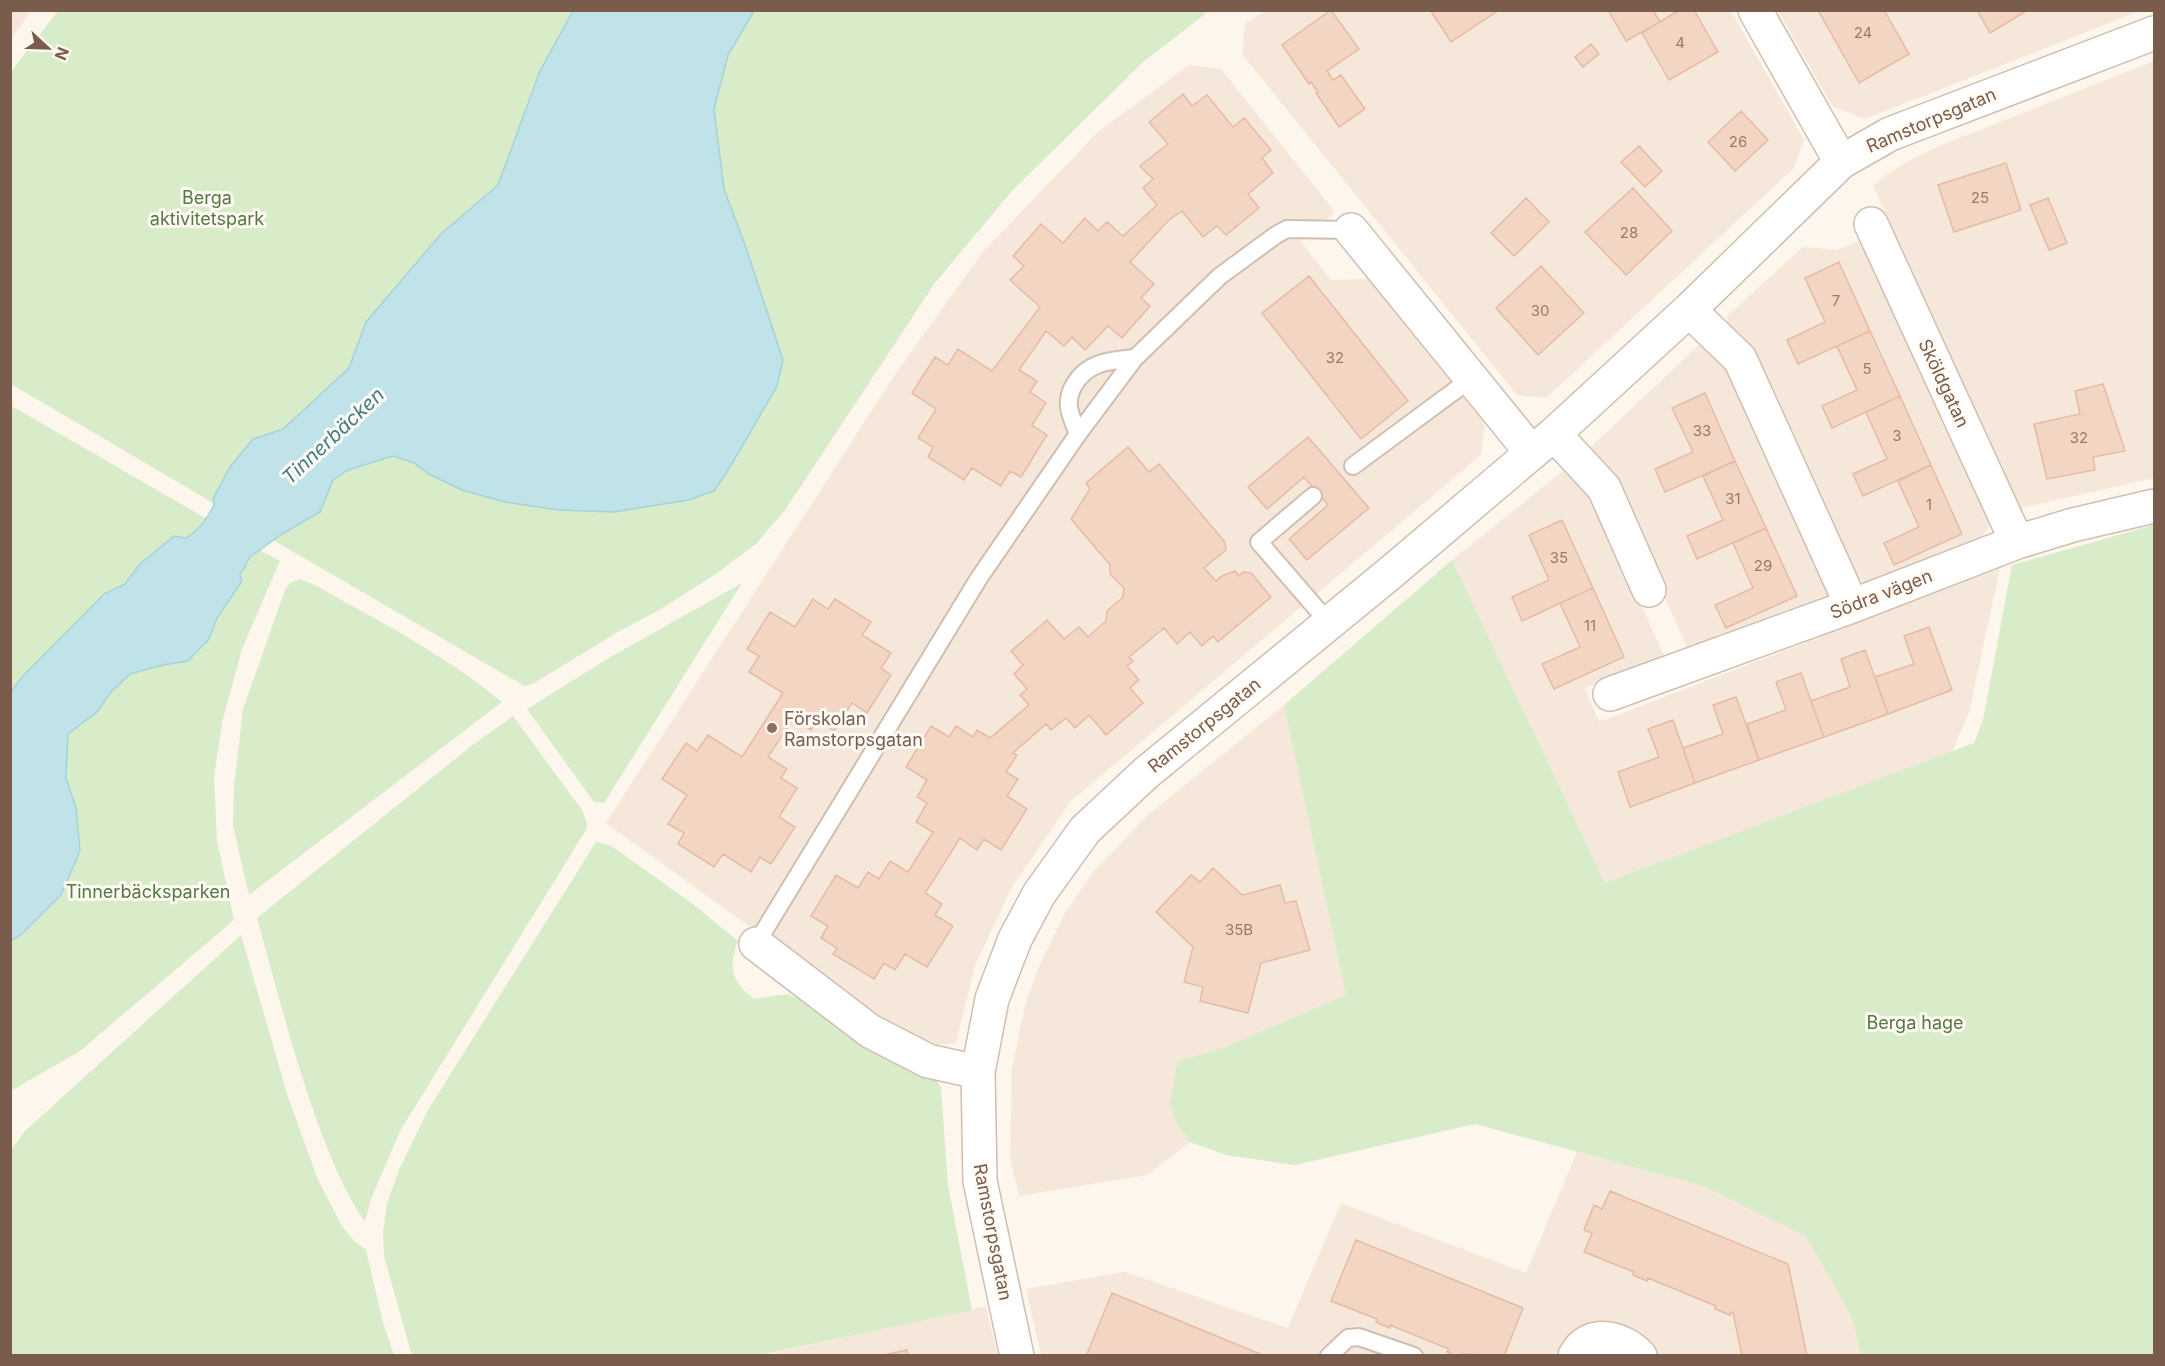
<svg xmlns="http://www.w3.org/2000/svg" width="2165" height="1366" font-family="Inter,sans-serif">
<rect width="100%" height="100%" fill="#fdf6ec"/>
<path fill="#f5e8da" d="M11,10l20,1 -20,28 -1,-28z
M1265,11h466l73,129 -10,28 -248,230 -29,-3 -275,-341 3,-30z
M1778,11h362l-275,108 -32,-12z
M2154,61v417l-133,30 -148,-322 13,-11 24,-15 29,-14z
M1189,65l32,4 114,143 -34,30 30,38 40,-1 114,144 -4,32 -410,346 -58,84 -38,80 -19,78 -19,2 -62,-28 -269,-194 290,-450 86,-120 116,-121z
M1865,238l128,280 -12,22 -111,45 -16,-9 -123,-239 -4,-21 76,-69 34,3z
M1702,342l27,28 102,224 -143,56 -75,-170 -23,-32z
M1563,471l29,24 73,163 -80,30 14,34 401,-154 -31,144 -17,40 -347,131 -153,-323z
M1284,705l62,290 -121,52 -47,14 -2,62 14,19 -43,33 -128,21 -9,-38 2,-90 13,-62 12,-35 27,-56 29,-43 55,-57z
M1577,1152l129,35 100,48 46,82 9,38h-820l-15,-66 99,-17 163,56 53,-125 185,70z
M986,1306l11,49 -236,1z"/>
<path fill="#d8ecc9" d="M58,11h515l-33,60 -42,114 -57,49 -75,88 -17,46 -66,61 -30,10 -38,65 -204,-120 -1,-311z
M754,11h455l-66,51 -132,130 -76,91 -150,227 -28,33 -41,31 -55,35 -43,23 -84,51 -9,3 -13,-7 -239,-139 47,-28 12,-32 15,-10 46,-14 21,7 15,11 33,16 43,12 53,8 56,2 74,-12 26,-9 16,-24 47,-81 6,-26 -38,-115 -21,-56 -10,-80 14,-54z
M10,405l197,114 -10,12 -57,33 -15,20 -21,10 -81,82 -12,15z
M2154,525v830h-293l-9,-38 -46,-81 -100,-49 -231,-63 -180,41 -69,-10 -36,-13 -14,-19 -6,-20 8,-42 47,-14 121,-52 -62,-290 168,-145 153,323 369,-140 9,-23 29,-155z
M260,550l20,11 -38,88 -20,74 -8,54 3,64 17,79 -154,131 -69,40v-150l11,-6 17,-18 37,-109 -10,-30 2,-44 29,-22 14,-20 19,-18 33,-9 26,-4 20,-22 8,-21 25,-37c-3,-13 8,-24 18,-31z
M299,579l16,6c64,36 130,70 187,117l-253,193 -16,-69 1,-39 9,-78 42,-119 5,-7z
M742,583l-138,220 -10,-1 -67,-93 80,-50z
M513,716l69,94 5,13 -1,7 -186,301 -29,68 -6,23c-21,-30 -34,-64 -47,-98 -24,-67 -42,-137 -61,-206l213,-171z
M596,842l14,3 83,59 45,37c-10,27 -7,40 16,58l34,-5 13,6 77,51 56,24 7,13 7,97 24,125 -211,45 -349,1 -28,-100 -1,-24 4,-29 12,-33 29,-60z
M241,935l47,162 30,83 24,46 12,15 12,9 17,73 11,32h-383v-205l14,-19z"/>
<path fill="#bfe3e8" stroke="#a5d3da" stroke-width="1.5" d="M573,11h181l-26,44 -14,54 10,80 21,56 38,115 -6,26 -47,81 -16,24 -26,9 -74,12 -56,-2 -53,-8 -43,-12 -33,-16 -15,-11 -21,-7 -45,14 -15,10 -13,32 -38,22 -32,23 -10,18 2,6 -25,37 -8,21 -21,22 -25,4 -33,9 -19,18 -14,20 -29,22 -2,44 10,30 4,43 -19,44 -40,40 -10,6v-250l12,-15 81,-82 21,-10 15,-20 34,-28 12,2c14,-9 21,-19 28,-33l-1,-6 17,-32 23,-28 30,-10 66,-61 17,-46 75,-88 57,-49 42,-114z"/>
<path fill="#f3d5c3" stroke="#e6bba3" stroke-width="1.5" d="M1331,10l28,39 -32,22 6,9 8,-5 24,34 -26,18 -23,-34 2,-1 -7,-10 -2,2 -27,-39z
M1430,10h69l-48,32z
M1608,10h45l7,12 -34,19z
M1679,10h15l24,42 -49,28 -27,-47z
M1818,10h66l25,44 -50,29z
M1977,10h51l-38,23z
M1591,44l8,10 -16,13 -8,-10z
M1183,94l9,12 15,-11 26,32 11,-9 27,32 -9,8 11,15 -25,21 11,14 -33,27 -9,-9 -14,11 -21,-26 -13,9 -39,42 24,22 -13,14 9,8 -28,32 -14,-12 -23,24 -13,-13 -8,9 -18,-15 -27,39 18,11 -7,11 16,11 -14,22 15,10 -26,42 -11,-6 -9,15 -29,-18 -8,12 -36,-23 5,-10 -15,-9 18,-29 -24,-16 23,-36 13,8 10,-16 34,22 48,-64 -30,-27 14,-14 -11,-10 28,-32 22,19 22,-25 13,13 9,-9 16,14 34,-31 -14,-17 10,-9 -13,-13 28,-22 -19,-22z
M1741,111l27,29 -33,31 -27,-29z
M1639,146l23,25 -17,16 -24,-25z
M2006,163l15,47 -67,22 -16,-47z
M1633,188l39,43 -46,44 -41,-43z
M1526,198l23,24 -35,34 -23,-23z
M2048,198l19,45 -18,7 -19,-45z
M1839,262l31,69 -72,33 -11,-24 38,-18 -20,-44z
M1541,266l43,47 -46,42 -42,-47z
M1309,276l99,125 -47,38 -99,-126z
M1870,331l30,65 -68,32 -10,-22 35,-16 -20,-44z
M2103,384l22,67 -32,6 2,13 -48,9 -13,-55 46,-10 -5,-23z
M1705,393l30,68 -70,31 -10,-23 38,-17 -21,-44z
M1900,396l31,69 -68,31 -10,-22 34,-15 -21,-47z
M1308,437l61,71 -62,52 -18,-21 39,-34 -24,-28 -37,32 -19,-22z
M1128,447l21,25 10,-8 66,78 1,8 -22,18 12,13 6,-5 13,-5 4,5 4,-4 8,1 20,24 -53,45 -5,-6 -11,10 -12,-14 -13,12 -13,-16 -35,29 4,4 -6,5 12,14 -9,8 13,15 -37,32 -17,-20 -14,13 -9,-10 -15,12 -5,-6 -33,29 4,2 -11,17 12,7 -11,17 20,13 -26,41 -17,-11 -7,11 -17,-12 -27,43 -8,12 17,11 -7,11 18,11 -26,41 -22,-13 -10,16 -11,-7 -10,16 -41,-25 4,-6 -16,-10 7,-12 -17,-10 25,-41 22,13 10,-16 11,7 11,-18 18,11 25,-40 -17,-10 11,-19 -10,-6 10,-17 -21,-13 25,-41 18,11 7,-11 17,11 4,-7 13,8 39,-33 -9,-10 7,-6 -13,-15 9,-9 -12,-14 36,-31 17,19 15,-12 9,10 18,-16 1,-10 16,-14 1,-9 -14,-14v-9l-39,-46 19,-30 -4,-6z
M1735,461l31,67 -69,31 -10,-23 36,-16 -20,-44z
M1931,465l31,69 -68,31 -10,-22 35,-16 -21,-46z
M1562,520l31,68 -71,33 -10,-24 37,-17 -20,-45z
M1766,528l31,68 -71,32 -11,-23 38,-17 -20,-45z
M1593,588l31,69 -70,32 -12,-25 38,-17 -20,-44z
M813,599l15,10 7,-10 36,23 -9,13 29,18 -10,15 10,7 -24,38 -15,-10 -18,28 -16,-11 -7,10 -18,-11 -25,38 19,12 -6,9 16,10 -18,29 16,10 -24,37 -11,-7 -9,15 -28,-18 -9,13 -36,-23 6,-11 -16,-9 19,-29 -25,-16 24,-36 11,8 11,-16 34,22 41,-64 -34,-21 10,-16 -12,-7 23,-37 25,15z
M1929,627l23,63 -64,24 -13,-37 39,-13 -10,-28z
M1865,650l23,64 -64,23 -13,-36 39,-14 -9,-28z
M1801,673l23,64 -65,23 -12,-36 39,-14 -10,-28z
M1736,697l23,63 -64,23 -12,-35 40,-14 -10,-29z
M1673,720l22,63 -65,24 -12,-35 41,-15 -11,-28z
M1213,868l29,27 38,-10 5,18 11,-2 14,49 -49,13 -13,50 -48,-12 3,-14 -19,-5 9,-35 -37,-35 35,-37 9,7z
M1610,1191l178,73 19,92h-65l-9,-43 -2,-1 -1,3 -15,-6 1,-3 -68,-28 -1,3 -14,-6 1,-3 -50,-20 8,-19 -8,-3 10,-25 8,4z
M1356,1240l167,68 -19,48 -42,-2 -6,2 -9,-4 2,-3 -59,-24 -1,3 -13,-6 1,-3 -46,-18z
M1112,1293l153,63h-175l-3,-2z
M907,1350l1,6h-29z"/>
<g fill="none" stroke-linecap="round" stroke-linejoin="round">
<defs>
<path id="service" d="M1078,434c-3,-8 -8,-18 -9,-27 -1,-8 1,-15 5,-22 14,-24 36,-24 61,-27
M1353,466l119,-88
M1313,496l-54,46 70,81
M756,944l223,-366 99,-144 57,-76 85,-82 56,-41 11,-6 64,1
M1329,1356l19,-18 11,-1 55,19"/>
<path id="minor" d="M1755,10l86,152
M1871,224l146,318
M1351,230l181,223
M1689,310l51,49 112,247
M1554,434l50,54 45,102
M1610,694l242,-88 165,-64 56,-17 81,-19
M756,944l114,87 58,30 50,11
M1017,1356l-37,-175 -2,-109 14,-73 23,-60 24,-45 46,-64 61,-57 243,-199 165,-140 135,-124 152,-148 49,-28 264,-101
M1575,1356c14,-28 48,-18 65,0"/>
</defs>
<use href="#service" stroke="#d1beb0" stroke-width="20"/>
<use href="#minor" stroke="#d1beb0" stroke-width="36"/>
<use href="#service" stroke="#fff" stroke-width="16"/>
<use href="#minor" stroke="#fff" stroke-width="33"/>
</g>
<circle fill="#8d6e63" stroke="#fffaf3" stroke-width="2" cx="772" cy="728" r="6"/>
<g text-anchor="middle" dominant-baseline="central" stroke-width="6" stroke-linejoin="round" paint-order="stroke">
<g font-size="15" fill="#987a6a">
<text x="1863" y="32">24</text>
<text x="1680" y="42">4</text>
<text x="1738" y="141">26</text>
<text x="1980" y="197">25</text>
<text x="1629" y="232">28</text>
<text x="1836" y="300">7</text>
<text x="1540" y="310">30</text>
<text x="1335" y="357">32</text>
<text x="1867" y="368">5</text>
<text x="1702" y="430">33</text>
<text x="1897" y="435">3</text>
<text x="2079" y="437">32</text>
<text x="1733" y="498">31</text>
<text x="1929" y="504">1</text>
<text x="1559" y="557">35</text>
<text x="1763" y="565">29</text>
<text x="1590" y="625">11</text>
<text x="1239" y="929">35B</text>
</g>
<g font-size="18" fill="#7a5c4d" stroke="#fffaf3">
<text transform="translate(1931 120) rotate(-23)">Ramstorpsgatan</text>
<text transform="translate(1944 383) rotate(65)">Sköldgatan</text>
<text transform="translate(1881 594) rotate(-21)">Södra vägen</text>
<text transform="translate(1204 725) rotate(-39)">Ramstorpsgatan</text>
<text transform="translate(993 1232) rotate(79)">Ramstorpsgatan</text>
</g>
<g font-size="18" fill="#537a41" stroke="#fffaf3">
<text x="207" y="197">Berga<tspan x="207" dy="21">aktivitetspark</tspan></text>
<text x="148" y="891">Tinnerbäcksparken</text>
<text x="1915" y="1022">Berga hage</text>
</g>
<g font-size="18" fill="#785e54" stroke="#fffaf3" text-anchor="start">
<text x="784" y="718">Förskolan<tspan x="784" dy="21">Ramstorpsgatan</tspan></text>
</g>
<g font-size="20" font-style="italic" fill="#437c86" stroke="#fffaf3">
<text transform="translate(333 436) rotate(-43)">Tinnerbäcken</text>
</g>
</g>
<rect width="2165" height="1366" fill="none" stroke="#7a5c4d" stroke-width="24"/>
<g transform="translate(48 48) rotate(112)" stroke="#fffaf3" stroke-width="4.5" paint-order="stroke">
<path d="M0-4.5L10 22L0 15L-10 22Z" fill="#7a5c4d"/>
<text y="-9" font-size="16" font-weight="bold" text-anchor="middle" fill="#7a5c4d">N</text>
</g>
</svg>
